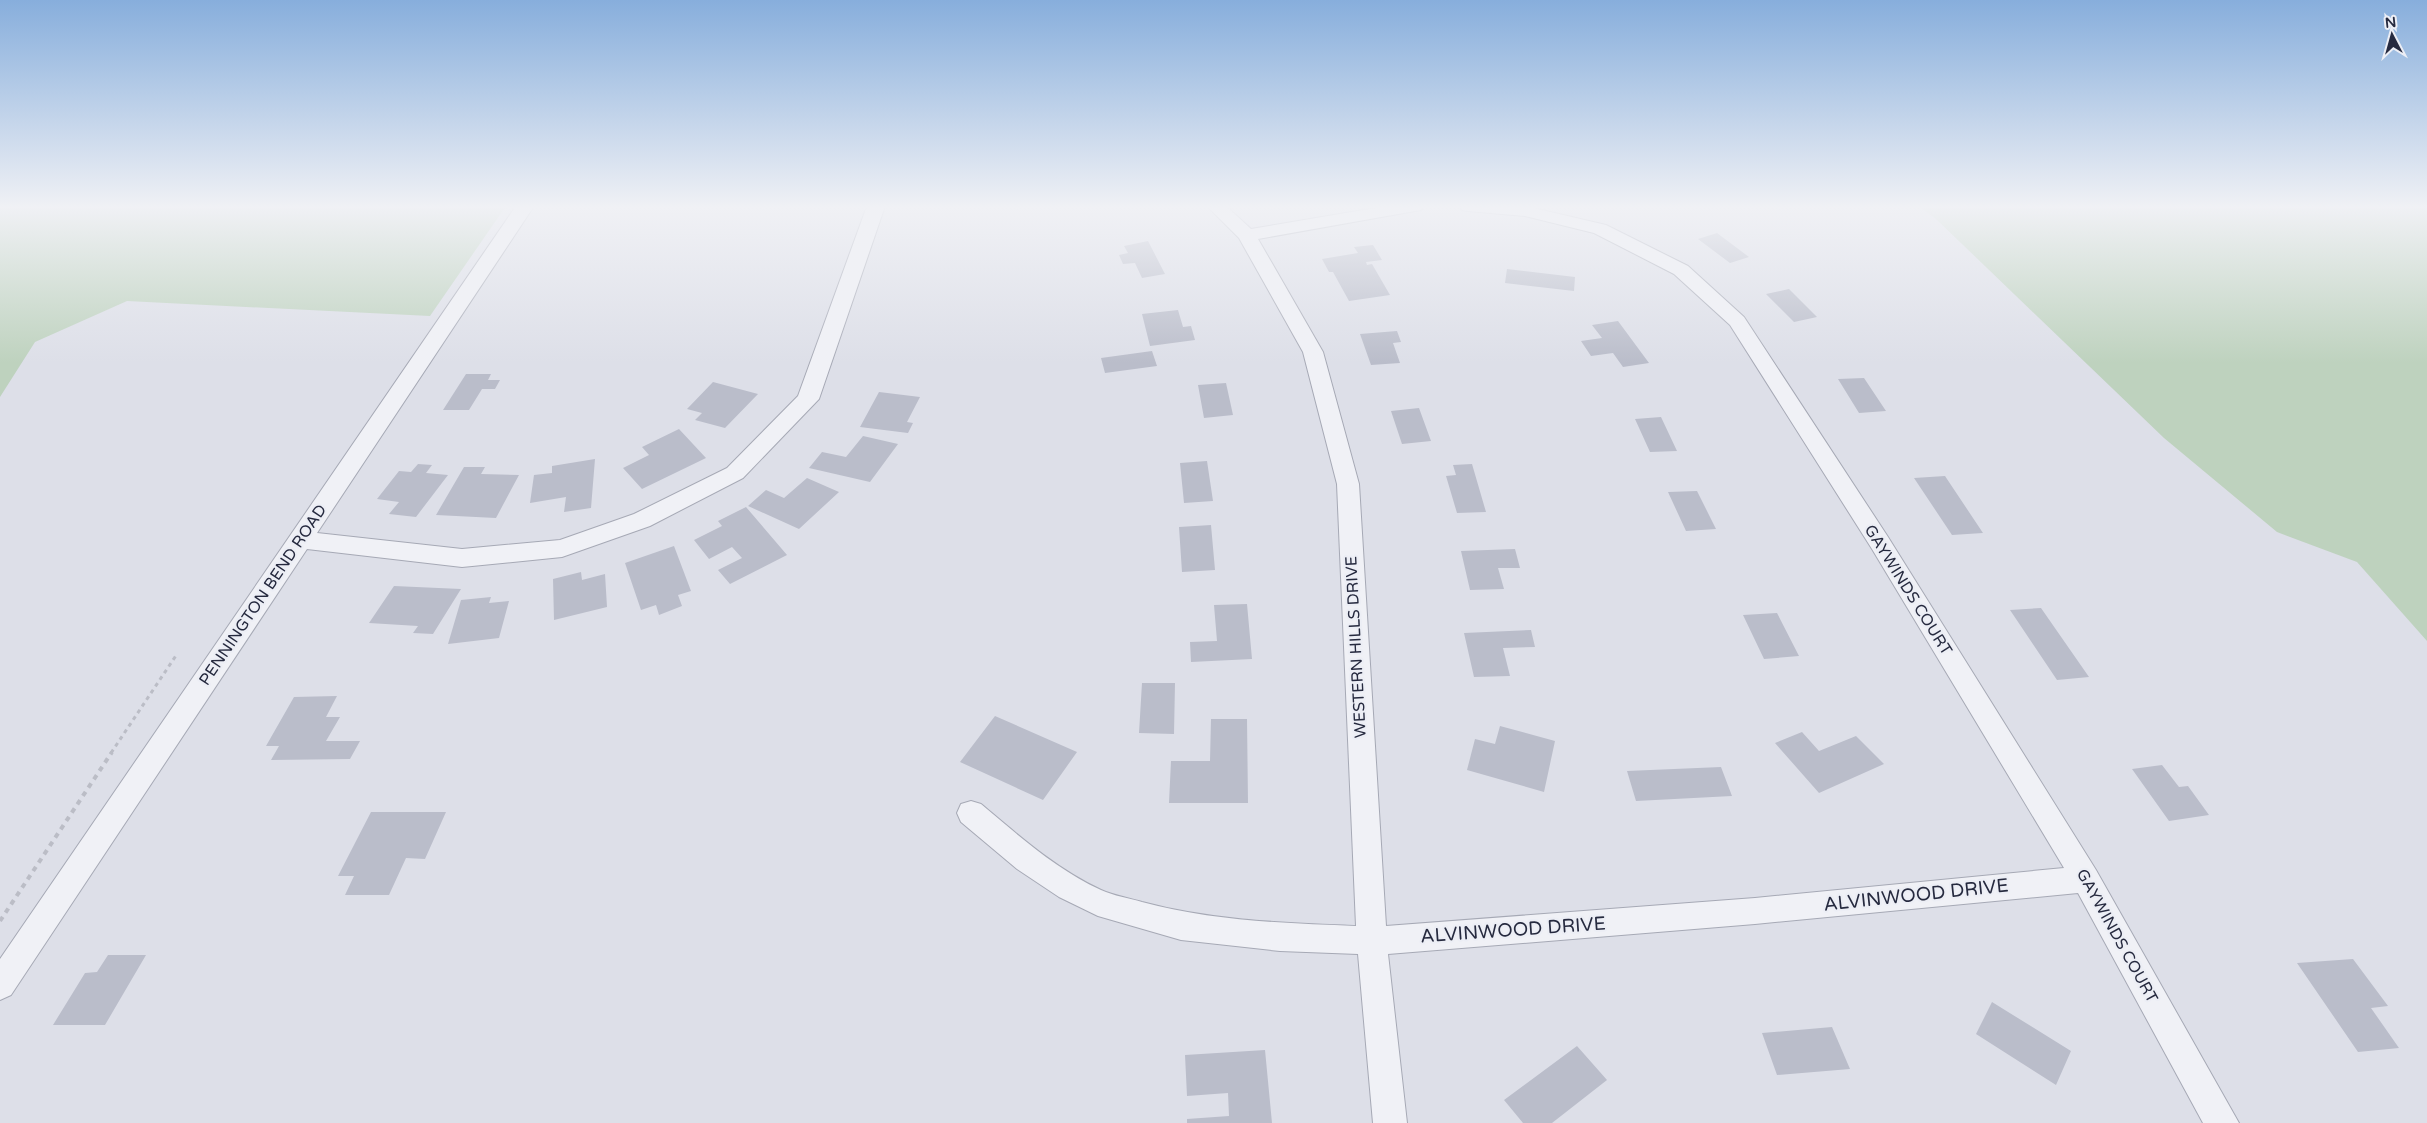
<svg xmlns="http://www.w3.org/2000/svg" width="2427" height="1123" font-family="'Varela Round',sans-serif">
<rect width="100%" height="100%" fill="#dddfe8"/>
<path fill="#bed2be" d="M0,206h506l-76,110 -303,-15 -92,41 -35,55z
M1918,206h509v435l-70,-79 -80,-30 -113,-94 -228,-219z"/>
<path fill="#babdca" d="M1650,206h30v1l-28,1z
M1717,233l32,24 -19,6 -32,-24z
M1148,241l17,33 -23,4 -7,-15 -12,1 -4,-9 9,-2 -4,-7z
M1373,245l9,15 -16,2 1,3 5,-1 18,31 -41,6 -16,-29h-4l-7,-13 36,-6 -4,-6z
M1507,269l68,8 -1,14 -69,-8z
M1789,289l28,28 -23,5 -28,-28z
M1178,310l5,17 8,-1 4,14 -45,6 -8,-32z
M1618,321l31,42 -26,4 -10,-14 -22,3 -10,-15 21,-3 -10,-13z
M1397,331l4,11 -8,1 7,20 -29,2 -11,-31z
M1152,351l5,15 -52,7 -4,-15z
M466,374h25l-3,6h12l-5,9h-13l-13,21h-26z
M1864,378l22,33 -27,2 -21,-34z
M713,382l45,12 -33,34 -30,-8 7,-7 -15,-4z
M1226,383l7,32 -29,3 -6,-33z
M879,392l41,5 -13,25 6,1 -5,10 -48,-6z
M1419,408l12,33 -29,3 -11,-33z
M1661,417l16,34 -27,1 -15,-33z
M679,429l27,29 -64,31 -19,-21 26,-13 -7,-8z
M863,436l35,8 -28,38 -61,-14 13,-16 24,5z
M595,459l-4,49 -27,4 2,-15 -36,6 4,-28 18,-2v-7z
M1207,461l6,40 -29,2 -4,-40z
M418,464l14,1 -6,8 22,2 -32,42 -27,-3 10,-12 -22,-3 22,-28 12,1z
M1472,464l14,48 -29,1 -11,-37 10,-1 -3,-10z
M464,467h21l-4,7 38,1 -23,43 -60,-3z
M1945,476l38,57 -31,2 -38,-57z
M807,478l32,14 -40,37 -51,-23 18,-16 18,8z
M1697,491l19,38 -30,2 -18,-39z
M746,507l41,48 -57,29 -12,-14 24,-12 -10,-11 -23,12 -15,-19 28,-14 -4,-5z
M1211,525l4,45 -33,2 -3,-45z
M674,546l17,45 -13,4 4,11 -23,9 -3,-10 -15,5 -16,-47z
M1515,549l5,19h-22l6,21 -34,1 -9,-39z
M581,572l1,8 23,-6 2,33 -53,13 -1,-41z
M394,586l67,3 -28,45 -20,-1 5,-7 -49,-3z
M491,597l-2,6 20,-2 -10,37 -51,6 13,-44z
M1247,604l5,55 -61,3 -1,-20 27,-1 -3,-36z
M2041,608l48,69 -32,3 -47,-70z
M1777,613l22,43 -35,3 -21,-44z
M1531,630l4,17 -32,1 7,28 -36,1 -10,-44z
M1142,683h33l-1,51 -35,-1z
M337,696l-11,21h14l-14,24h34l-10,18 -79,1 8,-14h-13l28,-49z
M995,716l82,36 -34,48 -83,-38z
M1211,719h36l1,84h-79l2,-42h39z
M1500,726l55,15 -11,51 -77,-22 8,-31 20,5z
M1802,732l17,19 37,-15 28,28 -65,29 -44,-50z
M2162,765l17,22 9,-1 21,29 -40,6 -37,-52z
M1721,767l11,29 -96,5 -9,-30z
M371,812h75l-21,47 -19,-1 -17,37h-44l9,-19h-16z
M108,955h38l-41,70h-52l32,-52 12,-1z
M2353,959l35,47 -17,2 28,40 -41,4 -61,-89z
M1992,1002l79,49 -15,34 -80,-51z
M1832,1027l18,42 -73,6 -15,-42z
M1577,1046l30,34 -55,43h-29l-19,-23z
M1265,1050l7,73h-85v-4l42,-3 -1,-23 -41,3 -2,-41z"/>
<g fill="none" stroke-linecap="round" stroke-linejoin="round">
<defs>
<path id="minor" d="M516,206h18l-217,327 145,16 98,-9 74,-26 93,-46 71,-72 69,-190h18l-66,193 -76,79 -93,48 -88,31 -100,10 -155,-18 -296,446 -11,5v-41z
M1207,206h19l25,23 136,-23h37l-3,4 -6,1 -157,28 65,113 36,132 27,442 369,-28 309,-30 -192,-319 -142,-224 -56,-51 -80,-41 -69,-17 -57,-5 -6,-1 -3,-4h66l81,19 82,41 56,51 144,220 208,333 143,253h-36l-125,-230 -323,31 -367,30 19,169h-34l-15,-169 -78,-3 -99,-11 -83,-24 -39,-19 -42,-28 -56,-47 -4,-9 4,-9 10,-3 10,3c38,32 75,65 120,86 13,6 28,8 41,12 70,19 142,21 214,24l-19,-442 -34,-132 -64,-114z"/>
</defs>
<use href="#minor" stroke="#a6a9b5" stroke-width="2"/>
<path stroke="#bbbdc6" stroke-width="3" stroke-dasharray="4 4" stroke-linecap="butt" d="M111,753l66,-99"/>
<path stroke="#bbbdc6" stroke-width="4" stroke-dasharray="5 5" stroke-linecap="butt" d="M0,921l112,-169"/>
<use href="#minor" fill="#f0f1f6" fill-rule="evenodd"/>
</g>
<linearGradient id="sky" x2="0" y2="1"><stop stop-color="#87aedc"/><stop offset="0.57" stop-color="#f0f1f5"/><stop offset="1" stop-color="#f0f1f5" stop-opacity="0"/></linearGradient>
<rect width="2427" height="363" fill="url(#sky)"/>
<g text-anchor="middle" dominant-baseline="central" stroke-width="4.5" stroke-linejoin="round" paint-order="stroke">
<g font-size="16" fill="#262a3f" stroke="#eceef5">
<text transform="translate(1908 590) rotate(58)">GAYWINDS COURT</text>
<text transform="translate(263 595) rotate(-56)">PENNINGTON BEND ROAD</text>
<text transform="translate(1356 647) rotate(-93)">WESTERN HILLS DRIVE</text>
<text transform="translate(2117 936) rotate(61)">GAYWINDS COURT</text>
</g>
<g font-size="19" fill="#262a3f" stroke="#eceef5">
<text transform="translate(1916 895) rotate(-6)">ALVINWOOD DRIVE</text>
<text transform="translate(1513 930) rotate(-4)">ALVINWOOD DRIVE</text>
</g>
</g>
<g transform="translate(2392 35) rotate(354)" stroke="#eceef5" stroke-width="4" paint-order="stroke">
<path d="M0-4L9 19L0 12L-9 19Z" fill="#262a3f"/>
<text y="-8" font-size="14" font-weight="bold" text-anchor="middle" fill="#262a3f">N</text>
</g>
</svg>
